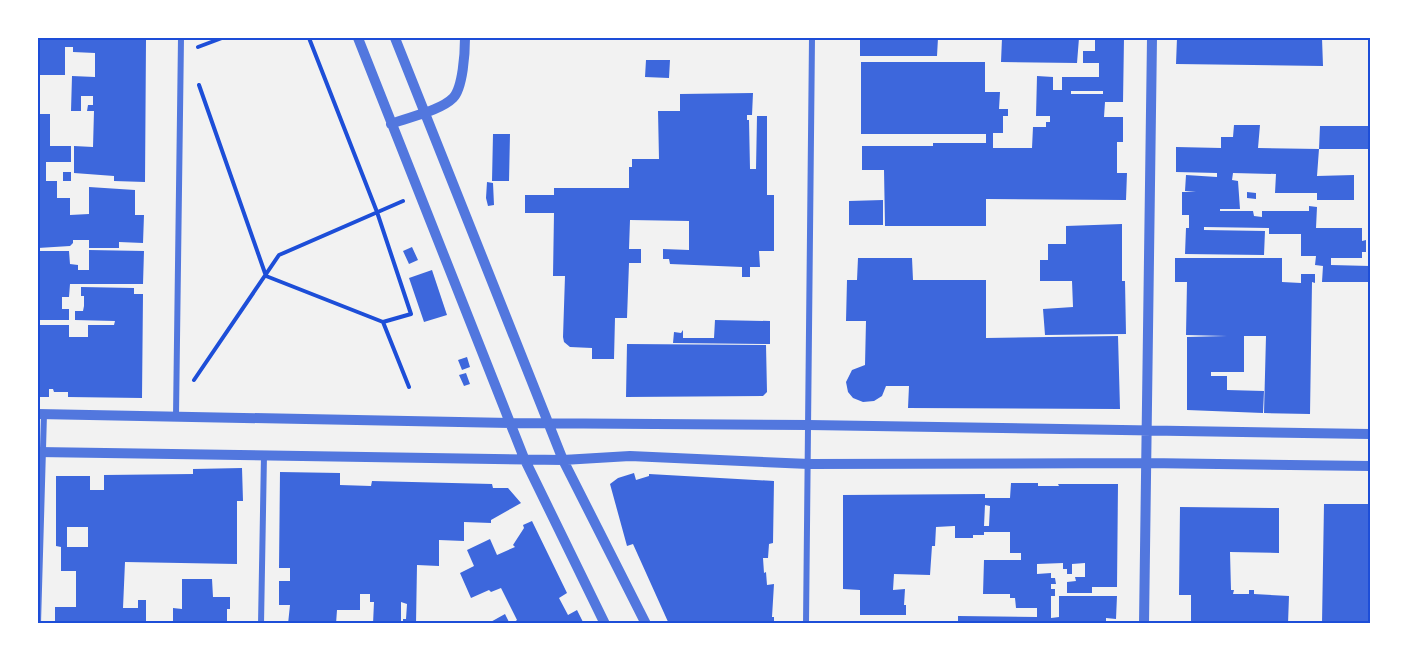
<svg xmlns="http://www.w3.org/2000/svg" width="1408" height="661" font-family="'Zilla Slab',serif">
<rect width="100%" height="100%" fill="#f2f2f2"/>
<path fill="#3d67dc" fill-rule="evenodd" d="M38,38h12l-1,2h30v-2h58v1l9,1 -1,142 -31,-1v-5l-40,-3v-27l19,1 1,-36h-7l1,-6h5v-9h-12v15h-10l1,-35 23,1v-24l-22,-1v-5h-8v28h-27z
M860,38h78l-1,18h-77z
M1002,38h77l-2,25 -76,-1z
M1095,38h29l-1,64h-18l-1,15h19v25h-6v31h10l-1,27 -140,-1v27h-101l-1,-56h-22v-24h71v-3h53v-9h-125v-72h124v30h15l-1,17h9v7h-5v17h-10v15h39l1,-21h13v-5h4v-6h-14l1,-40 16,1v13h9v-13h37v-14h-16v-12h12zM1071,91h32v3h-32z
M1177,38h145l1,28 -147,-2z
M646,60h24l-1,18 -24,-1z
M753,93l-1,22h-5v5h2l1,49h6l1,-53h10v79h7v56h-15l1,16h-10v10h-8v-10l-72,-3 -1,-5h-6v-10l26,1v-29l-59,-1 -1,29h12v14h-12l-2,55h-12l-1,41h-22v-11l-22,-1 -6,-5 -1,-5 2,-61h-12l1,-63h-29v-18h29v-7h75v-21h3v-8h27l-1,-48h22v-17z
M38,114h12v32h21v16h-25v19h11v17h13v17l19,-1v-27l46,3v25h9l-1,28 -24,-1v6h-30v-8h-16v3l-3,3 -32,2z
M1234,125h26l-2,23 61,1 -2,27 37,-1v25h-37v-7h-42l1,-19 -43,-1 -1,7 6,1 2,28h-20v2h33l1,5 8,1v-6h47v-5l8,1 -1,21h46v13l4,-1v12h-4v6h-31v7l39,1v16h-48l1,-16 -8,-1 1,-9h-15v-22h-32v-6l-65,-1v3l61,1 -1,24 -79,-1 1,-26h3v-13h-7v-23h14l-11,-1 1,-16 31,2v-4l-41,-1v-25l45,1v-11h12z
M1320,126h50v23h-51z
M493,134h17l-1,47h-17z
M63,172h8v9h-8z
M487,182l6,1 1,22 -6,1 -2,-8z
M1247,192l9,1v6l-9,-1z
M883,200v25h-34v-24z
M1122,224v57h3l1,53 -81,1 -2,-26 30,-2 -1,-26h-32v-21h8v-16h18v-18z
M412,247l6,13 -9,4 -6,-13z
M89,250l55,1 -1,33h-73l-1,13h-7v12h7v11h-31v-69h31l1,13 8,1v5h11z
M858,258h54l1,22h73v58l132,-2 2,73 -212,-1 1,-22h-23l-4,10 -8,5 -11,1 -10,-4 -5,-6 -2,-10 6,-12 13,-5 1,-44h-20l1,-41h10z
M1175,258h107v24l19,1v-9h14v9l-3,-1 -2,132 -46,-1 2,-77h-22v36h-33v4h16v14l37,1 -1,22 -76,-3v-73l40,-1 -41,-1 1,-53h-12z
M432,270l15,45 -23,7 -15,-44z
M81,287l53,1v6h9l-1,104 -74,-1v-5h-14l-1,-3h-4v8h-11v-72h31v12h19v-12h26l1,-4 -40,-1v-9h8l1,-5v-10h-3z
M715,320l55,1v23l-97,-1 1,-11 7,1 2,-3v8h31z
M627,344l139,1 1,47 -4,4 -137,1z
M467,357l3,10 -8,3 -4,-10z
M466,373l4,11 -6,2 -5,-11z
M242,468l1,33h-6v63l-112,-2 -2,46h15v-8h8v24h-91v-17h21v-36h-15v-24l-5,-1v-70h34v14h14v-15l89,-1v-5zM67,527h21v20h-21z
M280,472l60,1v12l31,1 1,-5 120,3 1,4h15l13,15 -30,17v3l-27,-1v19l-25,-1v26l-22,-1 -1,59h-13v-5h3l1,-15 -6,-2v22h-28l1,-22h-4v-8h-10v16h-23l-1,14h-48l2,-19h-11v-24h11v-13h-11z
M634,473l2,7 13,-4v-2l125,7 -1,62 -4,1 -1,14h-5l1,15 2,-1 1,13 7,-1 -2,33h2v7h-105l-36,-80 -6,2 -17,-62 8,-6z
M1011,483h27v3h21l-1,-2h60l-1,103h-25v6h-25v-11l9,-1 -1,-4h10v-14l-13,1v10h-5v-5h-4v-6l-26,1v10l14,-1v5h4l1,6h-5v5h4v7h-4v22l8,-1v-21h58l-1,23 -10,-1v6h-148v-8l79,1v-9h-21l-1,-10h-5v-4h-27l1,-34h37v-7h-11v-21h-26v3h-11v3h-18v-12h-1l-18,1 -1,19h-3l-2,29 -36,-1 -1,16 12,-1 -1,16h2v10h-46v-25l-17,-1v-94l142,-1v4h25zM985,505l5,1 -1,20h-5z
M1324,504h46v120h-48z
M1180,507l99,1v45l-49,-1 1,38h3l-1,4h16v-4h5v4l35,2 -1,28h-97v-29h-12z
M532,521l35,72 -8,5 9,17 9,-5 7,14h-72l5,-4 -16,-32 -10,4 -2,-2 -18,8 -11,-25 14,-7 -7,-16 23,-11 7,16 18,-8 -2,-2 11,-17 -1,-3z
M182,579h30l1,18h17v12h-3v15h-54v-16l9,1z
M505,614l5,10h-23z"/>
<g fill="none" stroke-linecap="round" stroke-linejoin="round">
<path stroke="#1d4ed8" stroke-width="4" d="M309,38l68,174 34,102 -28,8
M198,47l24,-9
M199,85l67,191 117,46 26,65
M194,380l85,-125 124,-54"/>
<path stroke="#5277de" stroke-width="6" d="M176,416l5,-378
M38,624l6,-210
M261,624l3,-169
M806,624l6,-586"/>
<path stroke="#5277de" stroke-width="10" d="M358,38l166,420 81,166
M395,38l168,422 83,164
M391,124c17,-7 49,-13 62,-26 10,-10 12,-46 12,-60
M38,414l473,9 298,2 561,9
M38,452l525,8 67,-4 179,8 337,-1 224,3
M1144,624l8,-586"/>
</g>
<rect width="1408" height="661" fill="none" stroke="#ffffff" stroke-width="78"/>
<rect x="39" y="39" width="1330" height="583" fill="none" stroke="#1d4ed8" stroke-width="2"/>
</svg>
